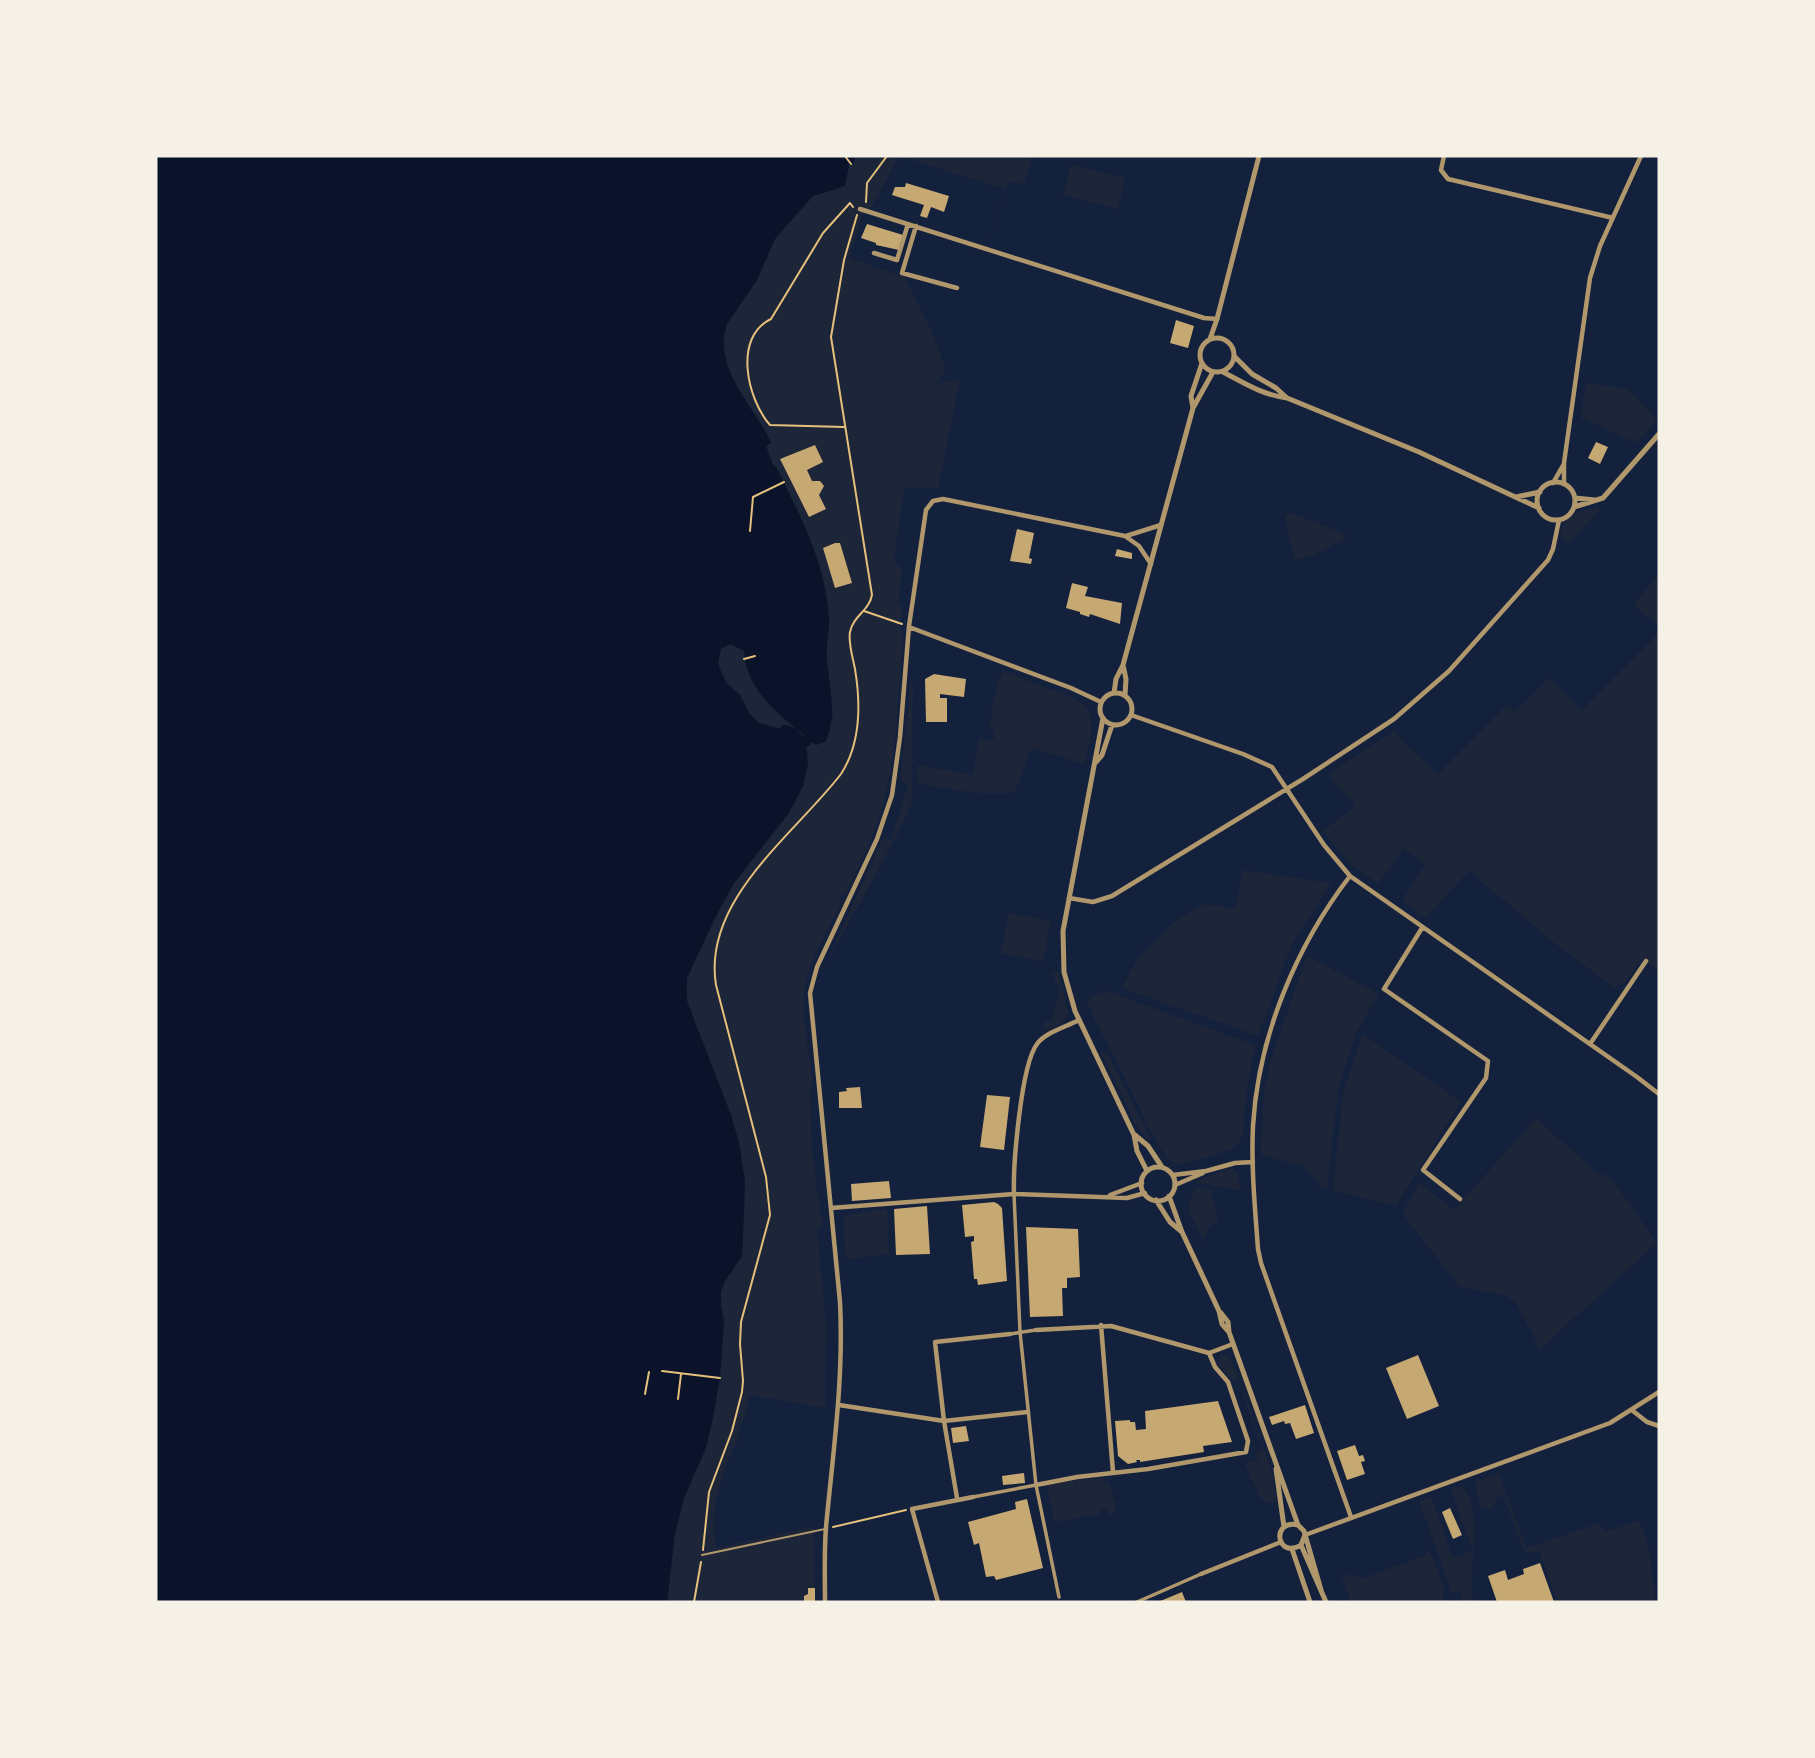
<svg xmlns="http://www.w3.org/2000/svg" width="1815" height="1758" font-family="'Titillium Web',sans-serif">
<rect width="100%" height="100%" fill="#14213d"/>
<path fill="#1d2539" d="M855,156h177l-8,28 -16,-3 -20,62 17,-54 -106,-33 -27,50 -10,10 -13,42 56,19 26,52 15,40 -10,15 24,-5 -22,109h-34l-10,72 8,11 -4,32 4,5 -3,20 4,3c-4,53 -5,109 -17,162 -8,35 -25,68 -40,101h-3l-4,7 2,3c-13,26 -32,55 -36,85 -4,29 5,67 8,97l-3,3 1,47 6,54 6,34 -6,5 9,95 -1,72 1,12 -76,-13c-11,56 -45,94 -34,153l98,-22 1,76h-148l8,-69 9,-35 22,-50 14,-70 4,-56 -3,-16v-15l4,-10 17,-25 -11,-141 -36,-90 -10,-33 6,-24 31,-64 12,-21 48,-61 15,-24 -4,-65c-11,-5 -23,-4 -33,-9 -10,-6 -13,-18 -20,-27 -11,-17 -28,-25 -19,-48l10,-5 13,7c3,44 40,67 72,94l10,-4 7,-25 -7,-66 3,-30 -5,-38 -40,-100 -7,-15 -4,-2 -7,-19 1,-12 -35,-56 -5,-12 -4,-26 4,-16 30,-44 18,-41 38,-43 8,-4 16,-2 11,-16 1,-9 5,-3z
M1071,165l54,13 -7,31 -55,-14z
M1586,383l42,6 29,31 -21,23 -55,-25z
M1596,507l4,2 -32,35 -8,-9c5,-20 18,-23 36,-28z
M1292,513l50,20 3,4 -2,3 -31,16 -17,4 -10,-42 2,-4z
M1659,575v52l-26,-23z
M1659,633v338l-17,-12 -19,26 -4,-3 -4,6 -57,-42 -89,-75 -44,47 -23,-18 23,-35 -21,-17 -26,36 -28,-20 -27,-33 33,-26 -20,-20 -7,-12 65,-42 10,12 34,31 69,-69 8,7 34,-34 33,32z
M1003,671l73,28c25,15 14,41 8,65l-52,-16 -18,45h-37l-59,-9 -1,-19 56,10 6,-37 15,2 1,-11h-6l7,-42z
M911,681l2,1 -1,121 -11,25 -76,138 58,-128 8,2 17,-56 -8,-4z
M1243,870l88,13 -39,61 -34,92 -136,-48 17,-32 36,-35 30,-17 31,5z
M1009,913l42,8 -8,41 -42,-9z
M1307,956l72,38 -24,41 -17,55 -11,98 -7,-2 -16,-20 -40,-10 -3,-3 3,-63 7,-31z
M1055,971l4,1 9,41 -6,10 -14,7 -4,-2v-7l7,1 10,-34 -7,-6 2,-6 -7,-2z
M1106,991l149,54 -9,51 -3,38 -3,7 -9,9 -47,13c-6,1 -10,1 -15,-4 -18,-19 -28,-50 -40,-73 -14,-28 -29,-54 -42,-83l4,-6z
M1363,1034l98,68 -65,104 -63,-16 10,-97z
M1101,1053h6l44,86 -2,4 -14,-19z
M1536,1118l59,53 16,7 46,65 -117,106 -24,-46 -10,-7 -47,-10 -57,-73 18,-30 34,27z
M1233,1168l1,4h3l4,18 -47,-7 20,-9z
M1198,1188l12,1 8,32 -10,7 -4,13 -16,-32 6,-19z
M887,1209l2,45 -43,5 -3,-41 4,-3z
M1221,1355l6,1 5,6 16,39 23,68 6,33 -8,1 -8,-4 -16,-35 13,-5 -2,-7 7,-2 -25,-70 -5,2 -15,-18v-6z
M1498,1473l28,75 74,-25 4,9 35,-12 10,28 7,54h-99l-18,-51 -10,2 -6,-4 -19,-53 -7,2 -2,6 -6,5 -9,-3 -5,-24z
M1102,1478l3,4h4l5,20 3,1 -5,13h-2l-3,-7 -7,1v4l-46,8 -7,-38z
M1462,1486c24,27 4,85 11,116h-9l-5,-12 -7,3 -33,-92 12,-4 22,61 20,-8 -22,-60z
M1429,1550l16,38 -3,9 2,5h-93l-10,-28 2,-1 2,3 5,-2 13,4 61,-22z"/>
<path fill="#0b132b" d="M156,156h699l-1,6 -5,3 -4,21 -32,10 -26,29 -12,14 -18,41 -30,44c-15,43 26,81 43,116l1,3 -5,3 7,19 3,2c24,48 50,96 53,152 1,14 -4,28 -2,43 3,27 10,53 -1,79l-10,4c-32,-27 -69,-50 -72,-94l-13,-7 -10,5 -3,15 8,19 14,12 9,18 10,10 26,7 15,9 7,12 1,14 -5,21 -14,27 -55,70 -20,37 -27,58v23l44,114 8,27 6,39 -1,34 -2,41 -17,25 -4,10v15l3,16 -4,56 -7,40 -7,30 -22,50 -9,35 -8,69h-511z"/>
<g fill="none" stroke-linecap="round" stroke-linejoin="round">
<path stroke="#0b132b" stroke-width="10" d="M785,730l8,3 10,11 6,-5"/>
</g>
<path fill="#c6a872" d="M906,183l43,13 -5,16 -13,-5 -4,11 -7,-2 4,-11 -32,-10 3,-8h10z
M867,224l36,11 -4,15 -23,-5v-2l-15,-5z
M1176,320l18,6 -6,22 -18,-5z
M1596,442l12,5 -8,17 -12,-6z
M815,445l8,17 -16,8 5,11h8l4,5 -5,9 7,14 -17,8 -29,-58z
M1017,529l17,4 -5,25 3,1 -1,5 -21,-3z
M835,543h5l12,40 -17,5 -12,-40z
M1117,549l15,4v6l-17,-3z
M1072,583l16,4 -3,9 37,7 -2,21 -30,-10 -1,3 -9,-3v-2l-14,-4z
M934,674l32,5 -2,18 -24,-3v4h7v24h-21l-1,-43z
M860,1087l2,21h-23v-16l8,-1 -1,-3z
M987,1095l23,2 -6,53 -24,-3z
M889,1181l2,17 -39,3 -1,-17z
M994,1202l4,2 4,4 5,73 -29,4 -1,-6h-3l-3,-37 3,-1v-5l-9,1 -3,-32z
M927,1206l3,48 -34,1 -2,-46z
M1026,1227l52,2 2,48 -13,1v10h-5l1,28 -33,1z
M1418,1355l21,51 -32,13 -21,-51z
M1218,1401l14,41 -29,4 1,6 -64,10v-2h-4l1,2 -9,2 -10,-8 -3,-35 15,-1v2h5l1,8 10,-1 -1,-18z
M1305,1405l9,28 -18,6 -6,-16 -5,1 -1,-3 -12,4 -3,-8z
M966,1426l3,15 -16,2 -2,-15z
M1355,1445l4,11 4,-1 2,6 -4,1 4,12 -18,6 -10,-29z
M1024,1473l1,10 -22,2 -1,-9z
M1027,1499l16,69 -47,12 -2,-4 -8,1 -7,-34 -5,2 -6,-23 48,-13 -1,-7z
M1450,1508l12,27 -9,4 -11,-27z
M1540,1563l14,39h-57l-9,-26 17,-6 3,10 16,-6 -1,-5z
M808,1588h7v14h-11v-6l4,-2z
M1182,1592l4,10h-28z"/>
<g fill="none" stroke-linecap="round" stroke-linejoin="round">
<path stroke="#e5c07b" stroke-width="2" d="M845,156l6,8
M866,202l1,-19 20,-27
M844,427l-74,-2c-23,-26 -37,-88 1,-106l52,-86 27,-30 3,4
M750,531l3,-34 31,-15
M864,611l38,13
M744,659l11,-3
M662,1371l58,7
M645,1394l4,-22
M678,1399l3,-25
M833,1527l73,-17
M703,1550l6,-58 23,-61 10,-39 1,-11 -3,-37 1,-22 29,-107 -4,-38 -50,-192c-14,-85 79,-151 125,-211 20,-31 20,-69 14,-105 -2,-11 -7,-26 -5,-37 3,-16 19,-21 22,-37l-41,-258 13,-77 13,-45
M694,1602l7,-40"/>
<path stroke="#b1986c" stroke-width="2" d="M702,1555l123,-26"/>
<path stroke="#b1986c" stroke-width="3.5" d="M1014,1194l6,138 16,153 23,112
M1010,1334l26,-4
M973,1497l63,-12
M1137,1602l64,-28"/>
<path stroke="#b1986c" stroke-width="4.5" d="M1444,156l-3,14 7,9 165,39
M860,209l344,109 13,1
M916,226l-14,47 55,15
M874,253l23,7 11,-36
M1553,483l11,-19
M1564,484v-21l26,-185 10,-32 41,-90
M1126,536l35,-11
M909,627l162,61 30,14
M1131,715l112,39 29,13 52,78 26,31 287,201 22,17
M1350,876c-54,70 -92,161 -97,250 -2,41 2,82 5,123l3,14 90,254
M1069,898l24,4 19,-6 191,-117 91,-60 55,-48 99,-111 5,-11 6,-29
M1422,928l-38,61 104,72 -2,17 -63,92 37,29
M1590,1044l56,-83
M1173,1175l33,-4 29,-8 18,-1
M1175,1185l28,-12
M1014,1194c-1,-29 7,-129 23,-150 9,-12 29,-17 42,-24
M1110,1195l32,-12
M831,1208l183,-14 113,4 18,-5
M1101,1325l12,147
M1036,1330l75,-4 98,27 24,-9
M839,1405l105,16 84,-9
M1633,1411l14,11 12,4
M1036,1485l41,-8 71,-8 98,-17 2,-11 -20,-59 -13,-15 -6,-14
M957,1498l-13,-77 -9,-79 75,-8
M1305,1535l305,-112 49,-31
M1201,1574l80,-32
M825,1602c0,-25 -1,-50 1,-75 7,-75 18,-149 14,-225l-30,-309 7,-26 60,-128 15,-44 8,-58 9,-111 17,-116 7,-9 10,-2 182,37 14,10 12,18
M938,1602l-26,-93 61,-12"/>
<path stroke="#b1986c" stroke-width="5" d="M1200 355a17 17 0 1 1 34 0a17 17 0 1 1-34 0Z
M1210,339l7,-20 42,-163
M1235,357l17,17 24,14 11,10
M1223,372c21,11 40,23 64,26l132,54 120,56
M1193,408l-2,-12 11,-33
M1537 501a19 19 0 1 1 38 0a19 19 0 1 1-38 0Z
M1516,497l24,-5
M1575,498l20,2
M1574,507l29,-9 56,-64
M1123,665l3,14 -1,16
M1114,693l2,-14 7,-14 70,-257 20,-36
M1100 709a16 16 0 1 1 32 0a16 16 0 1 1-32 0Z
M1103,718l-40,213 1,41 11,39 59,124 3,16 10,20
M1096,762l6,-7 10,-30
M1135,1135l13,11 14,21
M1141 1184a17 17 0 1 1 34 0a17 17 0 1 1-34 0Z
M1169,1196l13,36 37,79 3,13 7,8 69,193 6,6 17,59
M1156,1200l14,22 12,10
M1221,1313l7,9 1,10
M1276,1469l8,58
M1298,1525c-28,-6 -21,35 3,20l4,-10
M1301,1545l25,57
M1292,1549l18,53"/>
</g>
<rect width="1815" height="1758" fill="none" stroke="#f6f1e7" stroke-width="315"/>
</svg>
